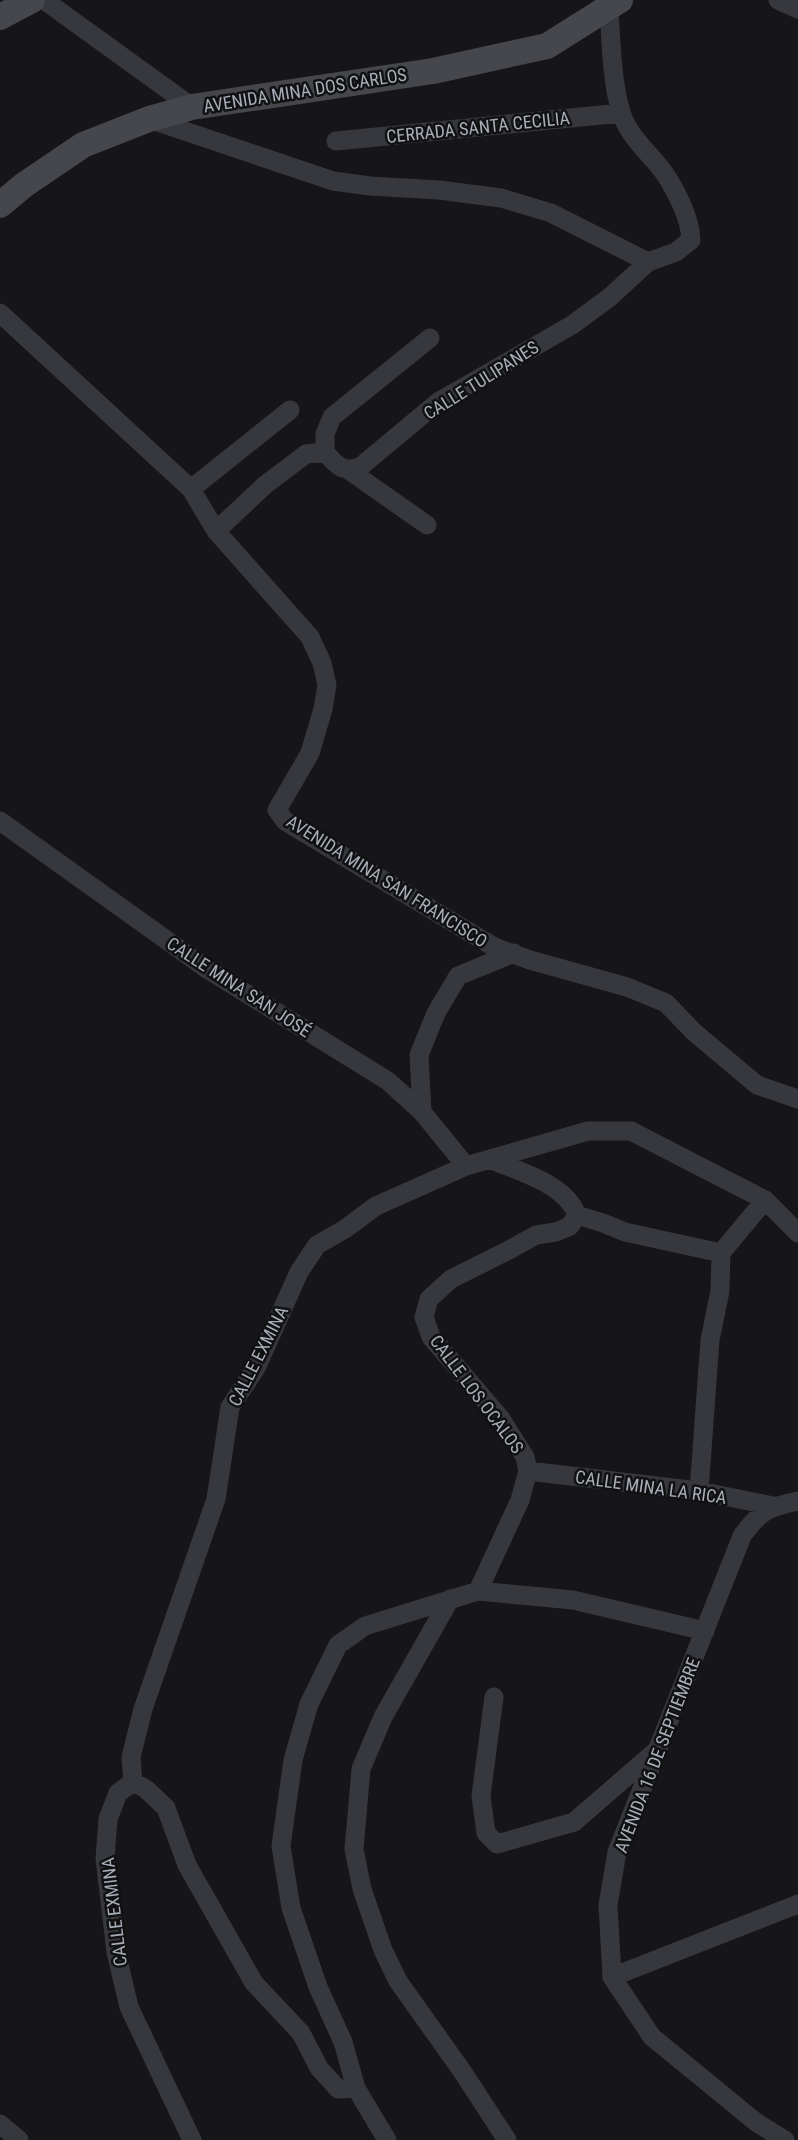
<svg xmlns="http://www.w3.org/2000/svg" width="798" height="2140" font-family="'Roboto Condensed',sans-serif">
<rect width="100%" height="100%" fill="#161618"/>
<g fill="none" stroke-linecap="round" stroke-linejoin="round">
<path stroke="#37383d" stroke-width="19" d="M44,0l148,107
M778,0l20,9
M149,119l184,62 37,5 69,4 62,8 50,15 97,49
M336,141l285,-28
M0,313l191,176 25,42 94,106 12,26 5,22 -4,24 -13,44 -33,57 8,11 209,126 36,13 97,27 39,16 28,29 63,53 41,14
M325,452c11,13 17,21 35,15l78,-65 134,-77 38,-28 38,-35 28,-10 15,-12c-1,-22 -14,-48 -26,-66 -15,-21 -36,-36 -44,-62 -9,-28 -10,-72 -12,-103
M325,452v-18l7,-17 98,-79
M350,471l77,54
M191,489l99,-79
M216,531l49,-46 41,-31 19,-2
M0,821l207,148 181,112 34,31 44,54
M422,1112l-3,-57 17,-42 22,-37 56,-23
M577,1215l26,8 22,9 96,21
M528,1471l171,20 74,15
M699,1491l11,-151 10,-49 1,-38 44,-53
M478,1591l42,-91 8,-29 -3,-14 -24,-38 -70,-82 -7,-20 5,-18 22,-20 58,-29 27,-15 20,-3 14,-6 7,-11c-11,-31 -57,-43 -85,-55
M450,1599l-67,118 -22,52 -7,80 8,40 21,61 15,31 64,90 45,69
M494,1697l-13,99 5,37 11,11 77,-22 82,-71
M133,1782l13,7 20,19 21,57 67,118 47,50 18,35 19,21 18,-1
M612,1977l-4,-72 9,-53 125,-316c18,-25 26,-29 56,-35
M612,1977l40,60 105,86 28,17
M612,1977l186,-73
M0,2124l19,16
M192,2140l-63,-133 -13,-55 -11,-93 3,-40 10,-26 15,-11 -2,-25 12,-48 73,-210 14,-92 26,-39 43,-96 18,-27 28,-16 31,-23 90,-40 122,-35h43l134,69 33,33
M387,2140l-31,-52 -13,-46 -25,-55 -27,-79 -10,-62 12,-86 16,-56 29,-59 27,-19 113,-35 95,9 132,31"/>
<path stroke="#45474d" stroke-width="26" d="M0,17l32,-17
M0,205l24,-20 59,-40 66,-26 43,-12 241,-36 114,-25 73,-46"/>
</g>
<g text-anchor="middle" dominant-baseline="central" stroke-width="5" stroke-linejoin="round" paint-order="stroke">
<g font-size="18" fill="#a8aeb8" stroke="#111113">
<text transform="translate(305 90) rotate(-9)">AVENIDA MINA DOS CARLOS</text>
<text transform="translate(478 127) rotate(-6)">CERRADA SANTA CECILIA</text>
<text transform="translate(481 380) rotate(-32)">CALLE TULIPANES</text>
<text transform="translate(387 881) rotate(32)">AVENIDA MINA SAN FRANCISCO</text>
<text transform="translate(239 987) rotate(33)">CALLE MINA SAN JOSÉ</text>
<text transform="translate(258 1356) rotate(-63)">CALLE EXMINA</text>
<text transform="translate(477 1394) rotate(53)">CALLE LOS OCALOS</text>
<text transform="translate(651 1487) rotate(8)">CALLE MINA LA RICA</text>
<text transform="translate(657 1755) rotate(-69)">AVENIDA 16 DE SEPTIEMBRE</text>
<text transform="translate(114 1912) rotate(-97)">CALLE EXMINA</text>
</g>
</g>
</svg>
